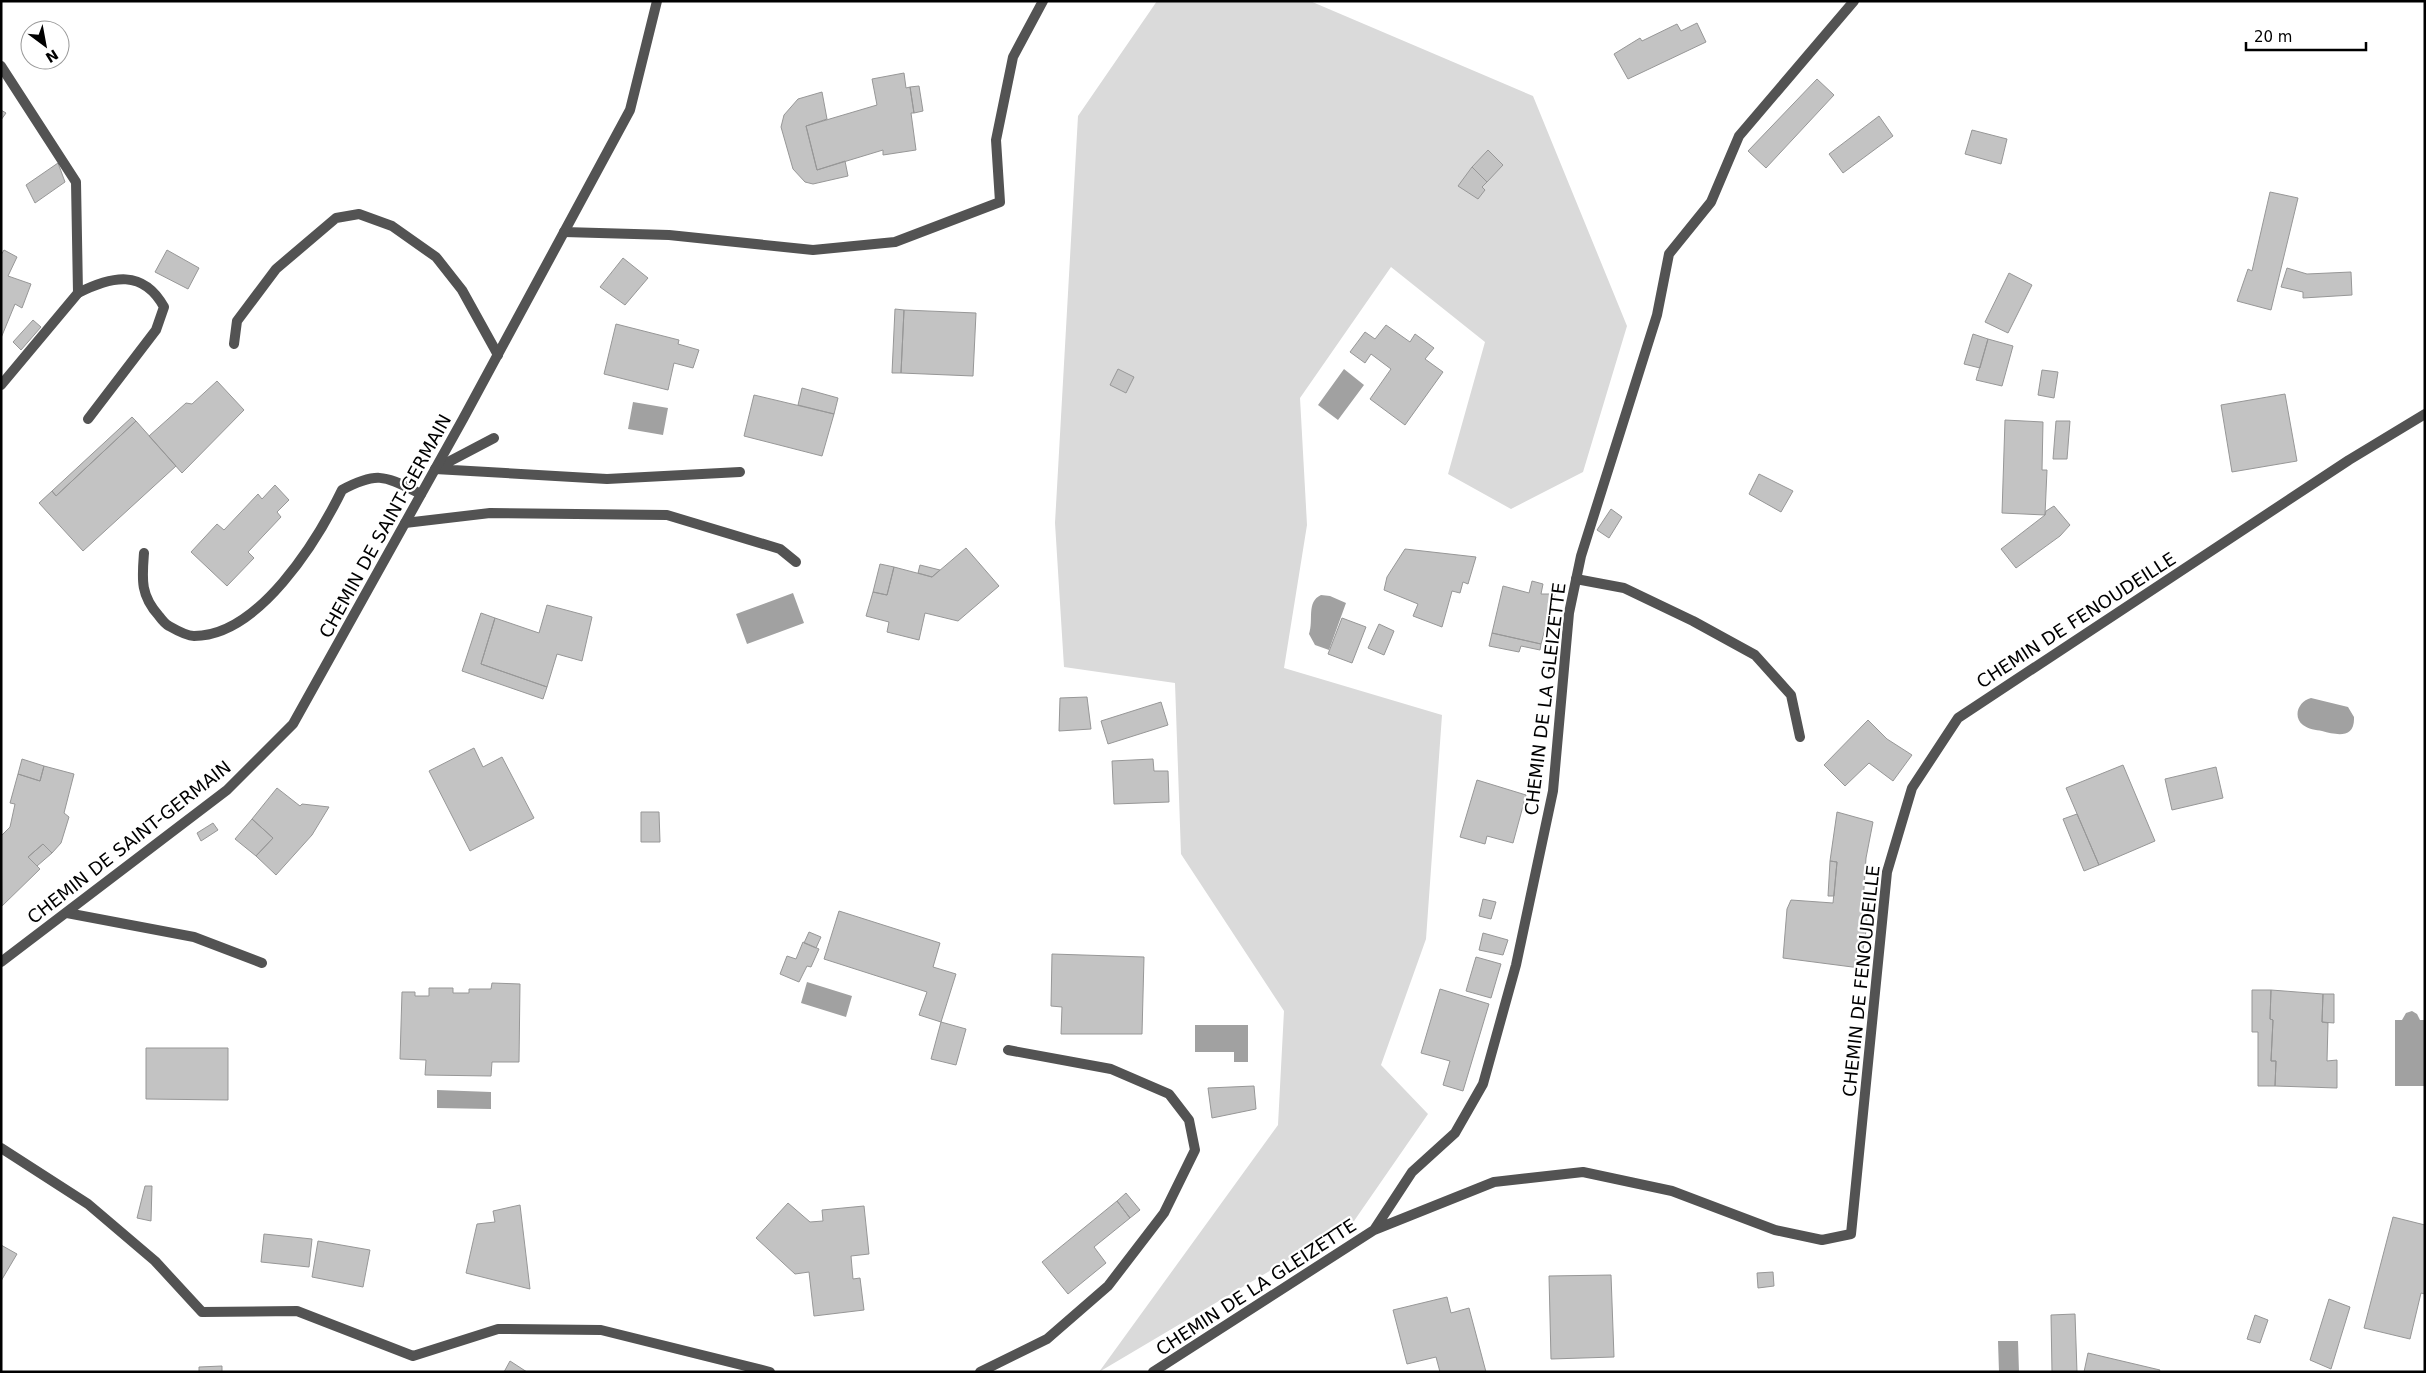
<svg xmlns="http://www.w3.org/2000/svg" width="2426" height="1373" font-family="'DejaVu Sans',sans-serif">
<rect width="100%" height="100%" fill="#fff"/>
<path fill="#dadada" d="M1157,1h153l223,95 94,230 -44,146 -72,37 -63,-35 37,-132 -94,-75 -91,131 7,127 -23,143 158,47 -16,224 -45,126 47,49 -74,107 -255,151 179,-247 6,-114 -103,-157 -6,-171 -111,-16 -9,-144 23,-407z"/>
<path fill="#a1a1a1" d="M1344,369l20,16 -26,35 -20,-15z
M633,402l35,6 -5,27 -35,-6z
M793,593l11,30 -57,21 -11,-30z
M1321,595l9,1 16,7 -17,47 -14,-5 -6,-11c5,-14 -3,-32 12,-39z
M2311,698l37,9 6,10c1,22 -17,18 -32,14 -6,-1 -14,-2 -19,-6 -11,-9 -4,-24 8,-27z
M807,982l45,14 -6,21 -45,-14z
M2412,1011l5,3 3,6h5v66h-30v-66h7l4,-7z
M1195,1025h53v37h-14v-10h-39z
M437,1090l54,2v17l-54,-1z
M1998,1341h20l1,31h-20z"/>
<path fill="#c3c3c3" stroke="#979797" d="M1697,23l9,19 -78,37 -14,-25 26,-16 2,3 35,-17 4,7z
M904,73l2,15 4,-1 4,26h-3l5,37 -33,5v-5l-66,20 -11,-44 71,-21 -5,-26z
M1817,79l17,16 -68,73 -18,-17z
M919,86l4,25 -9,2 -4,-26z
M822,92l5,27 -21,7 11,44 28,-9 3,15 -35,8 -8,-2 -12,-13 -12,-42 3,-12 14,-16z
M1,110l5,3 -5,7z
M1879,116l14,20 -50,37 -14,-19z
M1972,130l35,9 -6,25 -36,-10z
M1488,150l15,15 -16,17 -15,-15z
M58,163l7,19 -30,21 -9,-18z
M1472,167l15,15 -5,5 3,3 -7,9 -20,-13z
M2270,192l28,6 -27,112 -34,-9 11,-32 4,2z
M4,250l13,7 -9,19 23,8 -9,24 -7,-4 -14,34v-83z
M167,250l32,18 -11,21 -33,-17z
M623,258l25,20 -23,27 -25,-18z
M2287,268l20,6 44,-2 1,23 -49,3v-6l-22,-5z
M2009,273l23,12 -24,48 -23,-11z
M895,309l9,1 -3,63h-9z
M904,310l72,3 -3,63 -72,-3z
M33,320l8,7 -20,23 -8,-8z
M616,324l63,16 -1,4 21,6 -6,18 -19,-5 -6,27 -64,-16z
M1386,325l24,17 5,-8 19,14 -9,11 18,13 -38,53 -35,-26 21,-30 -20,-15 -6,9 -15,-11 15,-20 10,7z
M1973,334l15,5 -8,29 -16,-4z
M1988,339l25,7 -11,40 -26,-6z
M1118,369l16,8 -8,16 -16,-8z
M2042,370l16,2 -4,26 -16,-3z
M217,381l27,29 -62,63 -33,-37 37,-33 6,1z
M802,388l36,10 -4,16 -36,-9z
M2285,394l12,67 -65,11 -11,-67z
M754,395l80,19 -12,42 -78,-20z
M132,417l4,4 -80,75 -4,-5z
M2005,420l38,2 -1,48h5l-2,45 -43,-2z
M136,421l40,45 -93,85 -44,-48 13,-12 4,5z
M2056,421h14l-3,38h-14z
M1759,474l34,17 -12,21 -32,-18z
M275,485l14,15 -12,12 4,5 -33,35 6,6 -27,28 -36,-34 26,-28 7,6 34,-36 4,5z
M2054,506l16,19 -10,11 -44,32 -15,-19 44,-34 1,-4z
M1611,509l11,8 -13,21 -12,-8z
M966,548l33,38 -41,35 -33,-8 -6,27 -32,-8 2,-10 -23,-6 7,-24 14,3 7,-28 38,10z
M1405,549l71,8 -8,27 -5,-2 -3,11 -8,-2 -10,36 -29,-11 5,-12 -34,-14 3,-13z
M880,564l14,3 -7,28 -14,-3z
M920,565l20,5 -8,7 -14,-4z
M1532,581l11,3 -2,10h14l-14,50 -49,-11 11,-47 26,7z
M547,605l45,12 -10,44 -25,-7 -10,33 -66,-23 14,-46 44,15z
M481,613l14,5 -14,46 66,23 -4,12 -81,-28z
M1342,618l24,9 -14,36 -24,-9z
M1379,624l15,7 -10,24 -16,-7z
M1492,633l49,11 -1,6 -19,-4 -2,6 -30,-6z
M1087,697l4,32 -32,2 1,-33z
M1161,702l7,23 -60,19 -7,-23z
M1868,720l19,19 25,16 -19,26 -24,-18 -24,23 -21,-21z
M474,748l9,19 19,-10 32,61 -64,33 -41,-80z
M22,759l22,7 -4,15 -22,-7z
M1153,759l1,12h14l1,31 -55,2 -2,-43z
M2123,765l32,76 -56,24 -33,-77z
M44,766l30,8 -10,39 5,4 -8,26 -9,10 -9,-9 -15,13 12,12 -38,37 -1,-70 9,-9 5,-23 -5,-1 8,-29 22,7z
M2216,767l7,31 -51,12 -7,-31z
M1477,780l49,15 -13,48 -26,-7 -2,8 -25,-7z
M277,788l23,18 2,-2 27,3 -17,28 -36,40 -20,-19 17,-18 -21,-19z
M641,812h18l1,30h-19z
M1837,812l36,10 -7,36 -3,45 3,1 1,21 -7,43 -77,-10 4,-49 4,-9 42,3 4,-41 -7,-1z
M2077,814l22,51 -15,6 -21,-52z
M252,819l21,19 -17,18 -21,-17z
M213,823l5,7 -17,11 -4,-8z
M43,844l9,9 -15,13 -9,-9z
M1830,861l7,1 -3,34h-6z
M1483,899l13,3 -5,17 -12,-3z
M839,911l101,32 -7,24 23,7 -15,48 -22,-7 8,-23 -103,-33z
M809,932l12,5 -5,11 -12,-5z
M1483,933l25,7 -5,15 -24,-5z
M803,942l16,7 -8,18 -4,-1 -8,16 -19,-8 7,-18 9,3z
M1052,954l92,3 -2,77h-81l1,-27 -11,-1z
M1476,957l25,7 -10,34 -25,-7z
M492,983l28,1 -1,78h-27l-1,14 -66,-1 1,-15 -26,-1 2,-67h13v4h14v-8h24v5h16v-4h22z
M1440,989l49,15 -26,87 -20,-6 7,-24 -29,-8z
M2252,990h19l-1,29 3,1 -2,41h5l-1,25h-17v-54h-6z
M2271,990l52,4 -1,28 6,1 -1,38 10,-1v28l-62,-2 1,-25h-5l2,-41 -3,-1z
M2323,994h11v29l-12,-1z
M941,1022l25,7 -10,36 -25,-6z
M146,1048h82v52l-82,-1z
M1254,1086l2,23 -44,9 -4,-30z
M145,1186h7l-1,35 -14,-3z
M1126,1193l14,17 -10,8 -13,-17z
M1117,1201l13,17 -36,29 12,16 -38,31 -26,-32z
M788,1203l22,19 13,-1 -1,-11 42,-4 5,48 -18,2 2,23 7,-1 4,32 -50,6 -5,-44 -14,2 -39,-36z
M520,1205l10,84 -64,-16 11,-49 18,-2 -2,-11z
M2393,1217l32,8v69l-4,-1 -11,46 -46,-11z
M264,1234l48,5 -3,28 -48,-5z
M318,1241l52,9 -7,37 -51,-10z
M1,1245l16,9 -16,27z
M1773,1272l1,14 -16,2 -1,-15z
M1611,1275l3,82 -63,2 -2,-83z
M1447,1297l4,16 18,-5 17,64h-46l-4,-15 -29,7 -14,-54z
M2329,1299l21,8 -19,62 -21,-9z
M2075,1314l2,58h-25l-1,-57z
M2255,1315l13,5 -8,23 -13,-4z
M2088,1353l72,17 -1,2h-75z
M510,1361l17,11h-23z
M222,1366v6h-23v-5z"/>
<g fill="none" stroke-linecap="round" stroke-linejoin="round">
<path stroke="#535353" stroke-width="10" d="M564,232l105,3 144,15 82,-8 105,-40 -4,-62 17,-83 30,-56
M78,293c34,-17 65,-24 86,14l-8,23 -68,89
M234,344l3,-23 39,-52 60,-51 23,-4 33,12 44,31 26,33 36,65
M494,438l-59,31 172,10 133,-7
M405,523l85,-10 177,2 113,34 16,13
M144,553c-2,26 -4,42 15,63 3,4 6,8 10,10 7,4 18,10 25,10 65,0 123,-95 148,-146 37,-20 44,-13 79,4
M1576,579l48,9 69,33 62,34 36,40 9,42
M67,913l127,24 68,26"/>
<path stroke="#535353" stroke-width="10" d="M1,66l75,116 2,111 -77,92
M1,962l226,-172 66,-66 170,-305 167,-309 27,-109
M1,1148l87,56 67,57 47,51 95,-1 116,45 85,-27 103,1 169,42
M1374,1230l120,-48 89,-10 89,19 103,39 47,10 29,-6 36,-362 25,-84 46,-70 391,-258 76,-46
M980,1372l67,-33 61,-53 56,-73 31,-63 -6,-30 -20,-26 -58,-25 -103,-19
M1153,1372l221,-142 38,-58 43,-39 28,-49 33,-119 37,-174 16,-178 12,-57 76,-241 12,-61 42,-52 28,-66 115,-135"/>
</g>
<g text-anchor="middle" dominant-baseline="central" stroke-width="4.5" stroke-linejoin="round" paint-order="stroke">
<g font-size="18" fill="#000" stroke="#fff">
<text transform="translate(385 526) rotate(-61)">CHEMIN DE SAINT-GERMAIN</text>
<text transform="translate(2076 620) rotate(-33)">CHEMIN DE FENOUDEILLE</text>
<text transform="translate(1545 699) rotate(-83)">CHEMIN DE LA GLEIZETTE</text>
<text transform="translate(129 842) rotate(-38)">CHEMIN DE SAINT-GERMAIN</text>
<text transform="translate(1861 981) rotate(-84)">CHEMIN DE FENOUDEILLE</text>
<text transform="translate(1256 1287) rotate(-33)">CHEMIN DE LA GLEIZETTE</text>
</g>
</g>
<rect width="2426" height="1373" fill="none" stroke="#000000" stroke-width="5"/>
<g transform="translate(45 45) rotate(148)"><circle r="24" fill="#ffffff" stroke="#999999"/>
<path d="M0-4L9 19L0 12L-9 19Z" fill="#000000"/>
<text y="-8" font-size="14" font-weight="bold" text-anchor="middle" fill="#000000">N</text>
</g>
<path d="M2246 42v8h120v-8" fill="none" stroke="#000000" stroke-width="2.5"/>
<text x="2254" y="42" font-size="15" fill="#000000" stroke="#ffffff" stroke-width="4" paint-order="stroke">20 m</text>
</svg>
